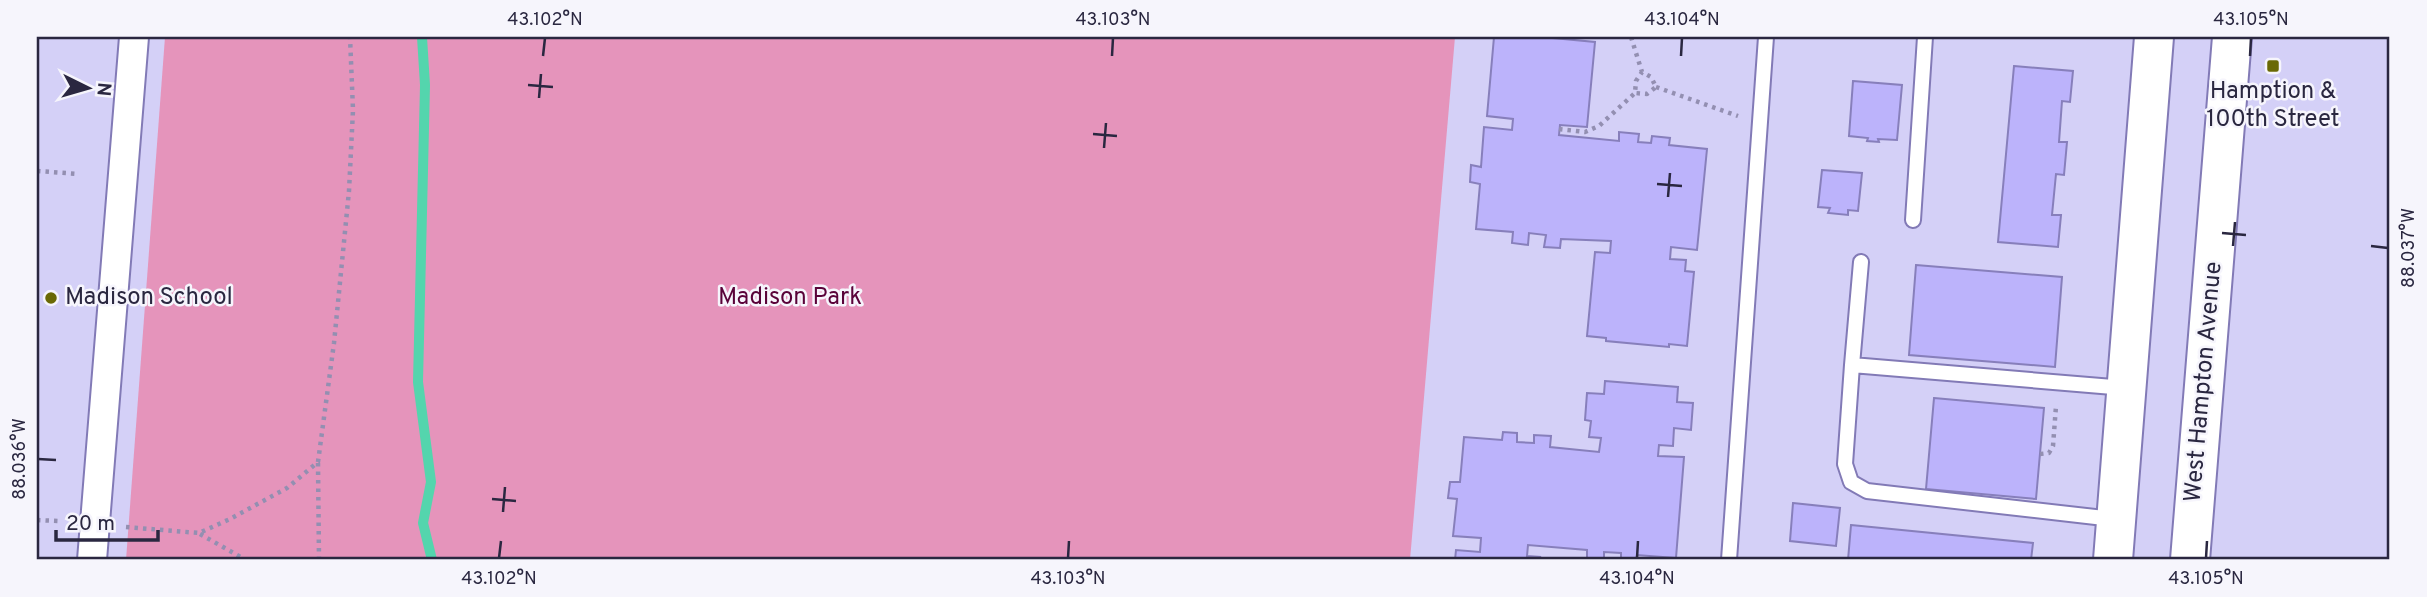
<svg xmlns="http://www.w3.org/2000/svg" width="2427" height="597" font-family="Overpass,sans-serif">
<rect width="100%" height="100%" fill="#d4d0f7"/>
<path fill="#e594bb" d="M165,37h1290l-45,523h-1284z"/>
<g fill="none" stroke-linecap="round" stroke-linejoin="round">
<path stroke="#54d5ad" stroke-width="10" d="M422,37l3,48 -7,297 13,100 -8,41 9,37"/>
</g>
<path fill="#bcb3fb" stroke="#877fbb" stroke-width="2" d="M1494,37h48l53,5 -8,85 -27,-2 -1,10 60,6v-9l20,2 -1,8 13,1 1,-7 18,2 -1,7 38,4 -10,101 -26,-3 -1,12 16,1 -1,11 9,1 -7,74 -18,-2v3l-63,-6v-3l-19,-2 8,-84 15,1 1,-12 -50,-2 -1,9 -16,-1 2,-12 -17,-2 -1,12 -16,-2 1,-11 -37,-3 4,-45 -10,-2 1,-17 10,2 3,-40 28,3 1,-11 -26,-3z
M2014,66l59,5 -3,31 -8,-1 -3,41h8l-3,33 -8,-1 -4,41h9l-3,32 -60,-5z
M1853,81l49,4 -5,55 -19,-1 1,3 -12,-1 1,-3 -19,-2z
M1822,170l40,3 -4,38 -10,-1v5l-20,-2 2,-5 -12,-1z
M1916,265l146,12 -7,90 -146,-12z
M1605,381l73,6 -1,15 16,1 -2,27 -17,-2 -1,18 -14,-1 -1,11 26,1 -8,101 -39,-3 -1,5h-15v-7l-17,-1v8h-17v-10l-59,-5 -1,11 13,1 -1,3h-84l1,-10 24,2 1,-14 -28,-2 4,-37 -9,-1 2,-16h10l4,-45 38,3 1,-8 14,1v9l17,1v-8l17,1 -1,11 49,5 2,-14 -12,-1 2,-16 -6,-1 2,-27 17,1z
M1934,398l110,10 -8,91 -110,-10z
M1793,503l47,5 -4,38 -46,-5z
M1851,525l182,18 -2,17h-183z"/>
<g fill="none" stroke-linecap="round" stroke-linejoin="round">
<defs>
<path id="service" d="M1913,220l12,-183
M1852,365l9,-103
M2113,519l-246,-28 -16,-9 -6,-18 7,-99 273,23
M1729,560l37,-523"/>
<path id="minor" d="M92,560l42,-523"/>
<path id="secondary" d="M2113,560l41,-523
M2190,560l42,-523"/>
</defs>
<use href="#service" stroke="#827ab6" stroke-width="18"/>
<use href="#minor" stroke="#827ab6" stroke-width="32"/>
<use href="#secondary" stroke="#827ab6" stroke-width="42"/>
<path stroke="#938fb1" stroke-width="4.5" stroke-dasharray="3.5 5" stroke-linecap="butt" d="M1631,37l11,35
M1560,39l1,-2
M1656,87l82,29
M1559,129l26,3 14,-6 36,-33 1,-12 6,-9 9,5 5,10 -9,7 -12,-1
M37,171l42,3
M2040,454l9,-1 4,-7 3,-40
M318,463l1,97
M37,520l21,1
M126,527l73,6 31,-14 57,-31 31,-26 16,-119 15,-152 4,-81 -3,-73
M200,534l46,26"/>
<use href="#service" stroke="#fff" stroke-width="14"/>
<use href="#minor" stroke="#fff" stroke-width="28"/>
<use href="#secondary" stroke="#fff" stroke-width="38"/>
</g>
<path fill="none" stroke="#2a2740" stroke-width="2.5" d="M543,56l2,-18M1112,56l1,-18M1681,56l1,-18M2250,56l1,-18M528,85l25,2M539,98l2,-24M1093,134l24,2M1104,148l2,-25M1657,184l25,2M1668,197l2,-24M2222,233l24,2M2233,246l2,-24M2371,246l17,2M38,459l18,1M492,499l24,2M503,512l2,-25M499,558l2,-17M1068,558l1,-17M1637,558l1,-17M2206,558l1,-17"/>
<g fill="#6a6905" stroke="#f6f5fc" stroke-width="2.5">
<rect x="2266" y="59" width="14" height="14" rx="3.5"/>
<circle cx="51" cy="298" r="7"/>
</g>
<g text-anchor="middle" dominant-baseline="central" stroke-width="5" stroke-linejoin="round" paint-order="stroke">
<g font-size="24" fill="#2a2740" stroke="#f6f5fc">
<text x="2273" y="92">Hamption &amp;<tspan x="2273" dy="28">100th Street</tspan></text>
<text x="65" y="298" text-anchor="start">Madison School</text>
</g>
<g font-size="24" fill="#590239" stroke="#f6f5fc">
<text x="790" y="298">Madison Park</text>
</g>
<g font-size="24" fill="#2a2740" stroke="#f6f5fc">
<text transform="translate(2204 382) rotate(-85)">West Hampton Avenue</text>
</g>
</g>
<rect width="2427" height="597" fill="none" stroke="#f6f5fc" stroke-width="77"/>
<g transform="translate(88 88) rotate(95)" stroke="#f6f5fc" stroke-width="5" paint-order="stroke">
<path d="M0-5L12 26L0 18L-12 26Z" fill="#2a2740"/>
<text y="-10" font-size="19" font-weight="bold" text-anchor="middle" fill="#2a2740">N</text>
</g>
<path d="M56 530v10h102v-10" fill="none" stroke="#2a2740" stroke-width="3.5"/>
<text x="66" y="530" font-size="21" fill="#2a2740" stroke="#f6f5fc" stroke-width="5" paint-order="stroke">20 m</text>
<rect x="38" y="38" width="2350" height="520" fill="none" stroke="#2a2740" stroke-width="2.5"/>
<g font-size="18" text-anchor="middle" fill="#2a2740">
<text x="545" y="25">43.102°N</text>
<text x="1113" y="25">43.103°N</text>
<text x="1682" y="25">43.104°N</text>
<text x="2251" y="25">43.105°N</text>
<text transform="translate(2408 248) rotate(-90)" y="6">88.037°W</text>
<text transform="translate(19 459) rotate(-90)" y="6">88.036°W</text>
<text x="499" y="584">43.102°N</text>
<text x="1068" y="584">43.103°N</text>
<text x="1637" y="584">43.104°N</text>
<text x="2206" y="584">43.105°N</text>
</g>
</svg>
